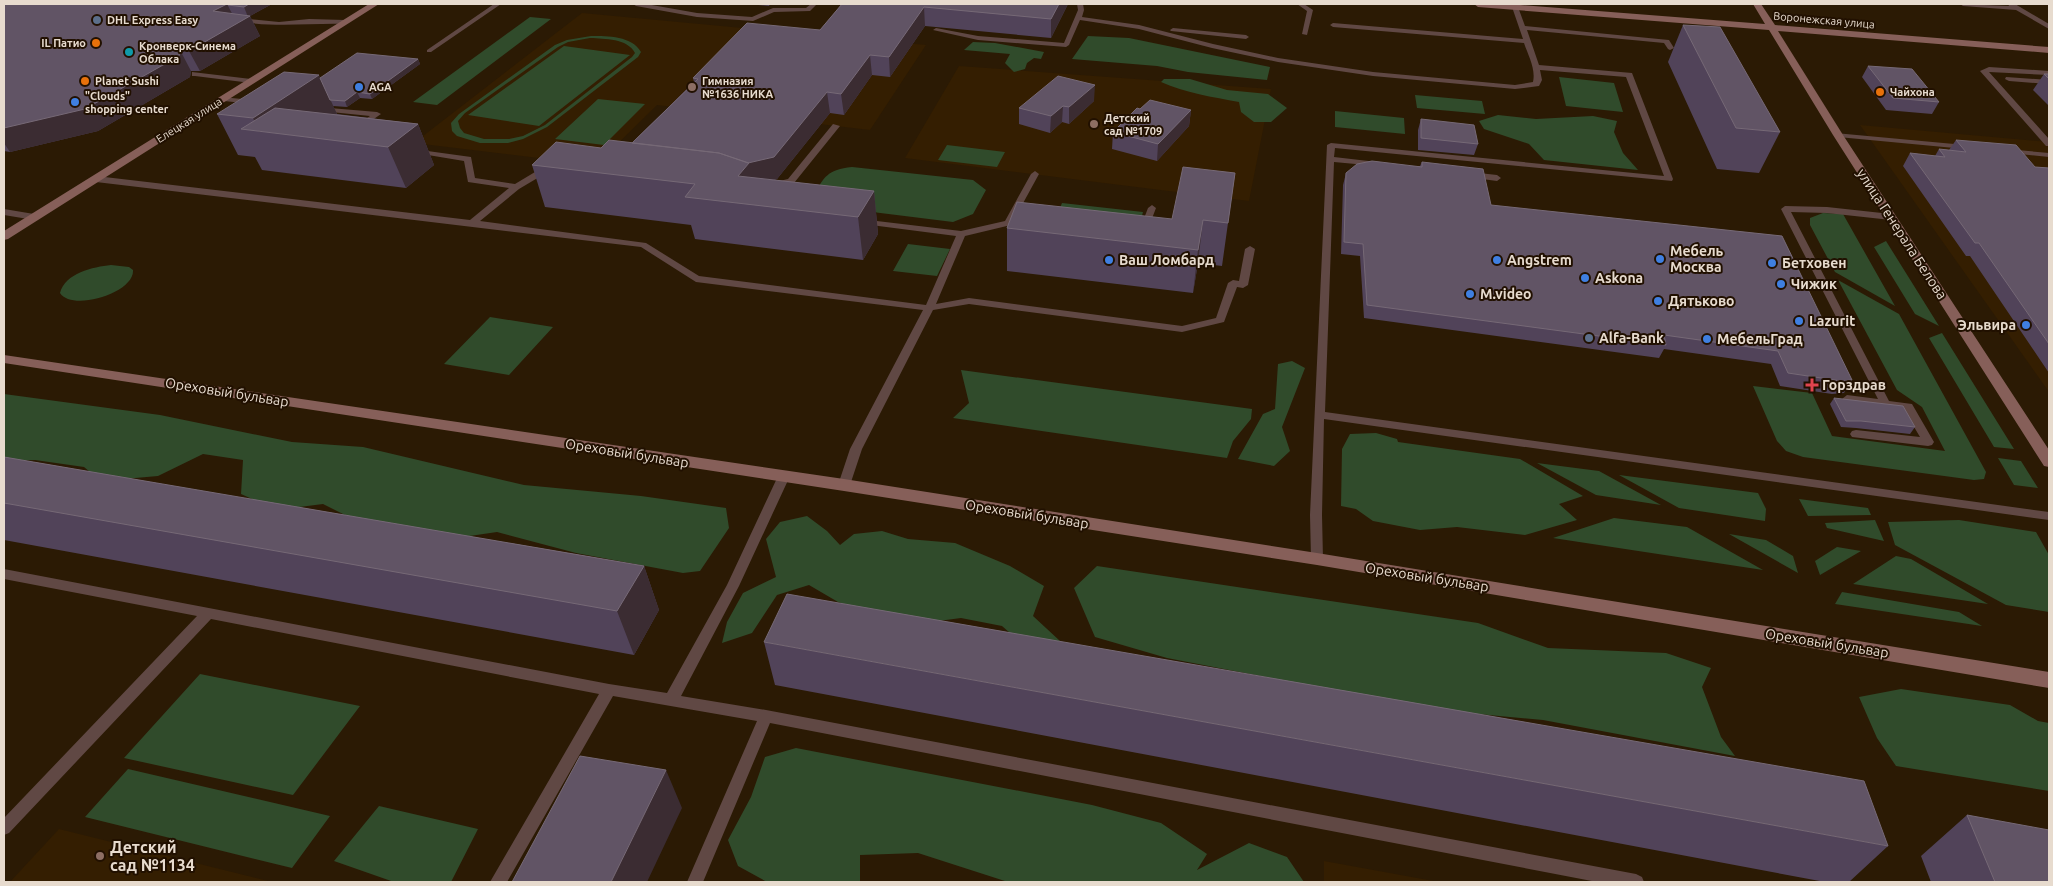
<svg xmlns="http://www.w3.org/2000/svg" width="2053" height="886" font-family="Ubuntu,sans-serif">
<rect width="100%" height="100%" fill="#2b1a04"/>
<path fill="#341e01" d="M582,13l344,32 -56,85 -213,-25 -61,60 -182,-22z
M959,66l312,23 -22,112 -344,-43z
M1860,125l189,17v250z
M59,829l213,53h-262z
M1324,861l115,21h-115z"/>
<path fill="#304b2b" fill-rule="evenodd" d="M530,17l21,2 -114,86 -24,-3z
M591,36c17,0 41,0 50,16l-3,5 -91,70 -24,12 -15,4h-28l-23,-7 -5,-5 -1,-8 8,-9 96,-69 12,-5zM590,38c15,1 37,0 45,15l-3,4 -87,68 -22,11 -14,3h-25l-20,-6 -4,-5 -2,-7 7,-8 93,-66 10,-5z
M1088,36l41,2 141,29 -3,13 -79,-8 -31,-6 -85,-7z
M973,42l22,1 49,9 -3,7 -7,-1 -7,5 -2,6 -11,3 -9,-9 5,-9 -46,-4z
M564,46l66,9 -91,71 -71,-11z
M1559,77l55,6 9,29 -57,-6z
M1164,79h26l37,11 41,4 19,14 -16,14h-17l-13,-10 -2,-10c-26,-5 -54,-9 -78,-20z
M1415,95l67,6 3,13 -68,-6z
M598,99l47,5 -41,41 -49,-6z
M1335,111l69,7 1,16 -70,-7z
M1498,115l38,4 57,-3 24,5 -3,11 9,21 15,17 -94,-10 -15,-16 -45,-15 -5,-8z
M947,145l58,7 -8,15 -59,-7z
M852,167l121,13 13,10 -13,24 -20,8 -129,-16 -11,-10c12,-20 14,-26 39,-29z
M1062,203l81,9 -6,23 -84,-10z
M1823,213l20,1 52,92 -60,-34 -25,-47v-7z
M1886,241l53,85 -24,-12 -41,-67z
M908,244l42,5 -13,27 -44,-5z
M111,265l18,2 4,3c2,23 -61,42 -73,23 5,-20 33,-26 51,-28z
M1838,280l61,34 87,158 -2,7 -10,1 -171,-23 -17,-6 -9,-10 -24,-55 59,7 20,43 113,15 -23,-44 -25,-17z
M490,317l63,10 -44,48 -65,-11z
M1942,333l72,116 -20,-2 -65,-109z
M1292,361l13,7 -23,59 8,24 -16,15 -36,-7 25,-45 12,-5 3,-45z
M961,370l291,39 -1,10 -18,22 -6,17 -274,-40 16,-15z
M4,394l156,21 132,27 71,5 161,38 117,11 85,12 3,20 -29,43 -17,2 -107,-20 -79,-21 -48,7 -86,-15 -40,-20 -47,6 -35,-16 2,-34 -40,-6 -45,22 -57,5 -17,-14 -49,-7 -31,1z
M1376,433l21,6 1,3 122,17 63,37 -24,8 18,16 -52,15 -68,-8 -37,3 -47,-9 -17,-12 -15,-3 1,-57 8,-15z
M1998,458l23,3 17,27 -24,-3z
M1537,463l62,8 62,34 -65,-10z
M1619,475l139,18 8,16 -1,12 -86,-13z
M1799,499l69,9 3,7 -63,1z
M807,516l20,15 13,14 14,-11 28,-3 26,8 47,4 55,23 34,20 -11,30 27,25 -42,-1 -16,-14 -41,-8 -53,7 -70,-23 -29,-17 -32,10 -25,38 -30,10 5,-21 16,-29 33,-16 -10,-38 14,-17z
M1614,518l73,9 76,43 -210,-32z
M1875,520l9,21 -57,-13 -2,-5z
M1959,520l77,12 13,23v57l-43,-7 -111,-60 -7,-23z
M1729,534l37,6 27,16 5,17z
M1837,547l24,4 -41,24 -5,-14z
M1896,556l15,3 77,45 -135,-20z
M1097,566l381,57 70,25 118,5 45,15 -9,19 19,50 14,19 -192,-36 -108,-10 -268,-52 -72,-21 -21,-49z
M1842,592l117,20 23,14 -147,-22z
M200,674l160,32 -67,89 -169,-37z
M1901,689l109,16 28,16 11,2v68l-153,-25 -19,-28 -18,-41z
M796,748l296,57 69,18 46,31 -10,16 52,-27 38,14 17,25h-296l-90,-29 -58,2v27h-93l-29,-16 -10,-26 23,-43 14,-40z
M128,769l202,47 -38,52 -207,-51z
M379,806l99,23 -27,53h-57l-60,-21z"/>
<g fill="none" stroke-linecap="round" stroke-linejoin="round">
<path fill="#604844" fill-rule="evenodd" d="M494,4h7l-70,48h-4v-2z
M633,4h13l51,9 55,4 21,-9h33l5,-4h6l-7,7 -36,1 -21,9 -56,-4 -61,-11z
M1077,4h6l1,6 -2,7 57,8 74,19 65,14 95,14 142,13 18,-3c3,-13 -5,-27 -9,-39l-191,-16 -3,-2 3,-2 190,16 -11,-32 3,-2 3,2 7,19 144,14 5,8 -4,2 -2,-1 -4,-6 -137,-13 12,35 93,8 41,106 -1,2 -337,-33 -1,9 43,5 4,2 -4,2 -43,-4 -9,250 724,100v8l-725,-101 -2,96 1,44 -2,3h-8l-2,-3 -1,-44 17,-370 4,-2 333,33 -38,-99 -86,-7 2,10 -3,6 -24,3 -142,-13 -95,-14 -66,-14 -73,-19 -59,-9 -11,25 -3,2 -88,-7 -45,-10 3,-2 42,8 86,7 14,-33z
M1297,4h7l9,6 -6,25 -5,-1 5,-23z
M1960,4l49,2 -1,-2h7l34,20v5l-33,-19 -53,-4z
M240,18l39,4 30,-3 36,1 3,2 -3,2c-36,-1 -72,4 -107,-3l-1,-1z
M1173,28l73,7 3,2 -3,2 -75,-8 -1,-1z
M1989,67l60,4v4l-60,-3 60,67v7h-3l-66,-75z
M192,72l59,7 4,2 -4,2 -56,-7h-3z
M2006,77l43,3v4l-40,-3 -4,-2z
M221,97l32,3 4,2 -4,2 -29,-3h-3z
M318,107l59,5 4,2 -23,16h-3v-4l15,-10 -49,-5h-3z
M833,124l7,2 -46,57 -23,4v-4l17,-4z
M1835,133l130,12 4,2 -4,2 -127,-12h-3z
M413,149l58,8 4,21 40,6 30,-18h6v4l-32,19 -39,32 166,22 53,33 227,29 30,-69 -93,-12 -3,-1v-4l101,12 44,-10 26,-47 4,-3 4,3 -28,51 -46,11 -29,68 33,-6 213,28 34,-8 12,-35 5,-3 6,1 6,-32 5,-3 5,3 -7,36 -5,3 -6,-1 -13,35 -42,10 -213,-28 -36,6 -71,139 -12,36 -6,4 -6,-4 12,-36 73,-139 -227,-28 -55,-35 -545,-65 -4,-3 4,-3 374,44 39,-32 -41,-6 -4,-21 -48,-8 -4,-2z
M2006,149l43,4v4l-40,-4 -4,-2z
M1470,172l27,3 4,3 -4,3 -30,-4 -1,-2z
M1152,205l4,3 -8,21 -4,3 -3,-1 -1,-2 8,-21z
M1785,206l42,1 64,7 4,3 -4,3 -64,-7 -36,-1 98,189 23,3 22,38 -2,3 -4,1 -76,-9 -2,-3 2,-3 4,-1 64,7 -16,-27 -57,-7 -5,-4 5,-4 31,4 -97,-190z
M4,209l30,5 4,3 -4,3 -30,-5z
M784,472l6,4 -51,110 -58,110 85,14 870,164 6,3 2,5h-47l-827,-159 -67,159h-16l70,-161 -144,-25 -106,186h-17l109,-188 -388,-75 -202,214 -5,2v-17l193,-202 -193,-37v-10l605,115 58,9 60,-108 51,-109z"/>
<path fill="#865f59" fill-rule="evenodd" d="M369,4h10l-371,235 -4,1v-9z
M1474,4h34l257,20 -12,-20h8l14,21 274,22v6l-271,-22 65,104 206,315v17l-5,-1 -211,-331 -64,-105 -291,-23z
M4,355l840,124 473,74 732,119v16l-732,-123 -473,-74 -840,-128z"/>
</g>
<path fill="#514359" d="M4,4h268l-22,12 10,20 -60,35h-9l-1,6 -92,54 -88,21 -6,-1z
M747,4h23l-1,2z
M842,4h226l-17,34 -126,-12 -35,51 -18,-2 -28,40 -14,-2 -53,66 -3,1 100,11 4,43 -15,26 -168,-21 -4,-14 -146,-18 -13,-42 69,-17 31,-5 62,-61 -1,-4 127,-48z
M1683,25l97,107 -21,41 -42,-4 -49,-107z
M418,59l2,5 -48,35 -12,-1 -13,9 -14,-1 4,8 81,10 16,41 -28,23 -144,-18 -7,-13 -17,-2 -21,-41 103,-36z
M1868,66l71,36 -7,12 -46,-4 -24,-33z
M2044,74h5v32l-16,-16z
M1094,101l-25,23 -7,-2 -12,11 -31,-9v-16z
M1140,109l51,1 -2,16 -32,35 -45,-12 1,-17z
M1421,119l57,25 -4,11 -56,-5v-20z
M1956,140l79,27 14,1v205l-79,-117h-4l-63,-90 7,-13 25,3 4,-7 10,1z
M1422,162l69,43 361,175 -8,13 -12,1 -52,-8 -9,-22 -107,-15 -5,9 -295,-40 -4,-62 -19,-2 2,-69 3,-12 74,-7z
M1235,173l-13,93 -24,-3 -5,30 -186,-22v-43l165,-9z
M1834,398l81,29 -5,7 -54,-6 -15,-1 -11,-23z
M4,457l640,109 15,44 -25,45 -630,-115z
M764,642l1124,204 -39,36h-24l-1050,-197z
M1967,815l82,67h-118l-10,-26z"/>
<path fill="#3b2c32" d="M227,4l10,19 -24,-12z
M249,4h23l-22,12 10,20 -60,35 -11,-20 59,-34 -4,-10z
M1059,4h9l-17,34v-19z
M924,7l1,19 -35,51 -1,-20z
M180,50l11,21 -1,6 -92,54 -88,21 -6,-9v-15z
M870,55l2,20 -28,40 -3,-21z
M418,59l2,5 -48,35 -2,-5z
M319,75l18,39 -78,18 -6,-14z
M1095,85l-1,16 -25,23v-17z
M357,92l3,6 -13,9 -2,-6z
M827,92l3,21 -53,66 -24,5 -9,20 -12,-38z
M1063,106l-1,16 -12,11 1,-17z
M1191,110l-2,16 -32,35 1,-17z
M418,124l16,41 -28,23 -18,-41z
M874,191l4,43 -15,26 -5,-43z
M1203,220l-5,43 -5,30 5,-43z
M644,566l15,44 -25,45 -17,-44z
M666,770l16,38 -35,74h-36z"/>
<path fill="#615465" stroke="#766976" d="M4,4h223l-14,7 37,5 -61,35 -9,-1 -1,6 -94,53 -81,19z
M225,4h24l-5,3 -16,-2 -1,-1z
M842,4h217l-8,15 -127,-12 -35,50 -19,-2 -29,39 -14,-2 -53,65 -26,6 -29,-10 -87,-10 66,-64 -5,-1 54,-55 73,7z
M1683,25l37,2 60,105 -44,-4z
M357,53l61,6 -48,35 -13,-2 -12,9 -15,-1 -10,-22z
M1868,66l44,3 27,33 -46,-4z
M284,72l35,3 -66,43 -36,-4z
M2044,74h5v5z
M1058,76l37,9 -26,22 -6,-1 -12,10 -32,-8z
M1150,100l41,10 -33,34 -45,-12 24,-24 3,1z
M275,108l143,16 -30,23 -147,-18z
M1421,119l53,6 4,19 -57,-6z
M609,140l110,13 30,10 -11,13 136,15 -16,26 -173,-20 10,-13 -163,-19 24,-23 45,6z
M1956,140l60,5 19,22 14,1v176l-70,-101h-4l-65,-90 35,4 -6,-8 27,3z
M1372,161l50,6v-5l61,7 8,36 291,31 70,144 -11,1 -53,-8 -10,-22 -114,-16 2,10 -299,-40 -4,-61 -19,-2 2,-69 11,-9z
M1183,167l52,6 -7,50 -25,-3 -5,30 -191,-22 10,-26 155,17z
M1834,398l69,8 12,21 -54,-6h-15z
M4,457l640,109 -27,45 -613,-108z
M787,594l1077,187 24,65 -1124,-204z
M580,756l86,14 -55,112h-99z
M1967,815l82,15v52h-54z"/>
<g fill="#5c6f8a" stroke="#211000" stroke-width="2">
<circle cx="97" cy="20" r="5"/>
<circle cx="1589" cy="338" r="5"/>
</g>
<g fill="#e8710a" stroke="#211000" stroke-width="2">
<circle cx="96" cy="43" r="5"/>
<circle cx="85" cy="81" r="5"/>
<circle cx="1880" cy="92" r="5"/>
</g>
<circle fill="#0f9aa8" stroke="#211000" stroke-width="2" cx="129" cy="52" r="5"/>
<g fill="#3f7fe0" stroke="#211000" stroke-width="2">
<circle cx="359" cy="87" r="5"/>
<circle cx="75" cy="102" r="5"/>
<circle cx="1660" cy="259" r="5"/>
<circle cx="1109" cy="260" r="5"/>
<circle cx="1497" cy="260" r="5"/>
<circle cx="1772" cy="263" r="5"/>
<circle cx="1585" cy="278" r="5"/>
<circle cx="1781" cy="284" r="5"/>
<circle cx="1470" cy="294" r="5"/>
<circle cx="1658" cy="301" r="5"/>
<circle cx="1799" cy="321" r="5"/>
<circle cx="2026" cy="325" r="5"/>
<circle cx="1707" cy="339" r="5"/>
</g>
<g fill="#8d6e63" stroke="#211000" stroke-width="2">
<circle cx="692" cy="87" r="5"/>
<circle cx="1094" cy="124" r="5"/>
<circle cx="100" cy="856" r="5"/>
</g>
<path fill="#e0444e" stroke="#211000" stroke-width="2" d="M1809.5 377.5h5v5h5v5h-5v5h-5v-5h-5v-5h5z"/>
<g text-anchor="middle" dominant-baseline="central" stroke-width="4" stroke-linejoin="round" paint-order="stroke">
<g font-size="11" font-weight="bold" fill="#e7dbce" stroke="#211000" text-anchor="start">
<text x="107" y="20">DHL Express Easy</text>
<text x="86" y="43" text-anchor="end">IL Патио</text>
<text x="139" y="46">Кронверк-Синема<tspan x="139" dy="13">Облака</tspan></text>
<text x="95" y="81">Planet Sushi</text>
<text x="702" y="81">Гимназия<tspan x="702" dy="13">№1636 НИКА</tspan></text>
<text x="369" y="87">AGA</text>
<text x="1890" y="92">Чайхона</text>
<text x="85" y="96">"Clouds"<tspan x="85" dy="13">shopping center</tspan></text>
<text x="1104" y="118">Детский<tspan x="1104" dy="13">сад №1709</tspan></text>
</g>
<g font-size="11" fill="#e7dbce" stroke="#211000">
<text transform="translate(1824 20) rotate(5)">Воронежская улица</text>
<text transform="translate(189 120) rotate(-32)">Елецкая улица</text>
</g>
<g font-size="14" fill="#e7dbce" stroke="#211000">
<text transform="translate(1902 234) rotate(57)">улица Генерала Белова</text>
<text transform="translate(227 392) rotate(9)">Ореховый бульвар</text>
<text transform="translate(627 453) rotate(9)">Ореховый бульвар</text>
<text transform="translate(1027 514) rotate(9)">Ореховый бульвар</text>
<text transform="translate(1427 577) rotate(9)">Ореховый бульвар</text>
<text transform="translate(1827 643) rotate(9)">Ореховый бульвар</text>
</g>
<g font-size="14" font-weight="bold" fill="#e7dbce" stroke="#211000" text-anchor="start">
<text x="1670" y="251">Мебель<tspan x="1670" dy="16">Москва</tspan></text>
<text x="1119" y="260">Ваш Ломбард</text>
<text x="1507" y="260">Angstrem</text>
<text x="1782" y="263">Бетховен</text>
<text x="1595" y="278">Askona</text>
<text x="1791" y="284">Чижик</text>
<text x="1480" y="294">M.video</text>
<text x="1668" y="301">Дятьково</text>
<text x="1809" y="321">Lazurit</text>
<text x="2016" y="325" text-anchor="end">Эльвира</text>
<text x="1599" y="338">Alfa-Bank</text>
<text x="1717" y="339">МебельГрад</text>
<text x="1822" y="385">Горздрав</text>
</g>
<g font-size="16" font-weight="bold" fill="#e7dbce" stroke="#211000" text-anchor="start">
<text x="110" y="847">Детский<tspan x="110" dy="18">сад №1134</tspan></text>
</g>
</g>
<rect width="2053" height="886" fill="none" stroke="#e7dbce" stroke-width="10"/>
</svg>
